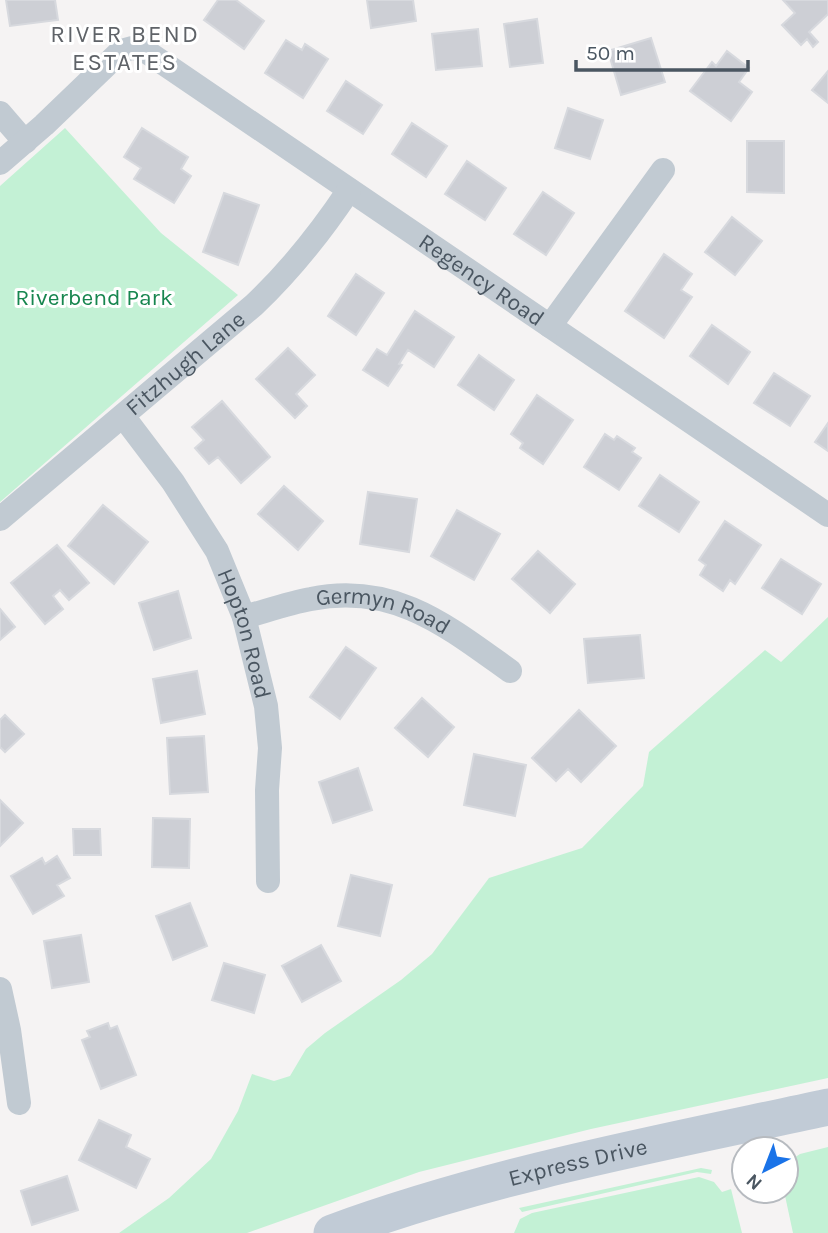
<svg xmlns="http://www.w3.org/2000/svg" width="828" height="1233" font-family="Karla,sans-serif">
<rect width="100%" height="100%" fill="#f5f3f3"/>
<path fill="#c3f1d5" d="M65,128l96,105 77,62 -238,207v-316z
M828,617v461l-237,51 -172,43 -172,61h-128l50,-35 42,-39 27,-48 14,-37 22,7 16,-5 16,-27 19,-16 76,-53 31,-26 57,-76 93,-30 61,-62 6,-34 116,-102 16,12z
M828,1147v86h-35l-9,-42 2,-28 14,-9z
M701,1168l11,2 -1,4 -14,-2 -175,40 -3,-4z
M699,1177l15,5 8,10 9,-3 11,44h-228l6,-14 12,-6z"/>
<path fill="#cdcfd5" stroke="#d7d9de" stroke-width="2" d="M6,0h49l3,20 -48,6z
M218,0h18l28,21 -20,28 -40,-29z
M367,0h46l3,21 -45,7z
M783,0h45v14l-19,18 9,10 -5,5 -6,-8 -6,6 -19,-20 13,-12z
M537,19l6,44 -33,4 -6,-43z
M478,29l4,37 -46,4 -4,-36z
M651,38l14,44 -44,13 -13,-44z
M286,40l16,10 3,-6 23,15 -25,39 -38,-25z
M727,51l22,17 -10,14 13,10 -21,29 -41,-30 22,-29 4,4z
M828,71v32l-16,-13z
M346,81l36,24 -19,29 -36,-23z
M568,108l35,12 -13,39 -35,-11z
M412,123l35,23 -21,31 -34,-23z
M142,128l46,29 -7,12 10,7 -17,27 -40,-24 7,-11 -17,-11z
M747,141h37v52l-37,-1z
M467,161l39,27 -21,32 -40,-26z
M543,192l31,21 -28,42 -32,-21z
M224,193l35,12 -21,60 -35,-13z
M732,217l30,24 -27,34 -30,-23z
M664,254l28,20 -11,16 11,7 -28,41 -39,-27z
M356,274l28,19 -28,42 -28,-19z
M415,311l39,26 -20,30 -26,-17 -9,14 3,1 -14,21 -25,-16 14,-21 10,6z
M712,325l38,27 -22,32 -38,-28z
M288,348l27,27 -19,19 11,12 -12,12 -39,-39z
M479,355l35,25 -20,30 -36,-25z
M774,373l36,23 -20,30 -36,-23z
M537,395l36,25 -30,44 -23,-16 3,-5 -12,-9z
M222,401l48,56 -29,26 -23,-26 -9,7 -14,-16 9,-8 -12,-13z
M828,423v28l-13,-9z
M605,434l9,6 3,-4 18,12 -3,4 9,6 -22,32 -35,-23z
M660,475l39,27 -20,30 -40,-26z
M284,486l39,35 -25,29 -40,-36z
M368,492l49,7 -8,53 -49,-8z
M103,505l45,37 -34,42 -46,-38z
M457,510l43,24 -26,46 -43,-24z
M725,521l36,24 -26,39 -5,-4 -7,11 -23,-16 6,-10 -7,-5z
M57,545l32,38 -20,17 -9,-10 -7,6 10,13 -18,15 -34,-41z
M538,551l37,33 -25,29 -38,-34z
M781,559l40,25 -19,30 -40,-26z
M178,591l13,47 -37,12 -15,-47z
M0,609l15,18 -15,13z
M640,635l4,43 -56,5 -4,-44z
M346,647l30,21 -36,51 -30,-22z
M197,671l8,43 -44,9 -8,-44z
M422,698l32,29 -26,30 -33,-29z
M579,710l37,36 -35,36 -13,-13 -12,12 -24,-23z
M5,715l19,19 -19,18 -5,-5v-27z
M204,736l4,56 -38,2 -3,-56z
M474,754l52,11 -11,51 -51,-11z
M358,768l14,42 -39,13 -14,-41z
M0,800l23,23 -23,23z
M153,818l37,1 -1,49 -37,-1z
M73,829h27l1,26h-27z
M57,856l13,22 -13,7 7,11 -31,18 -22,-38 31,-18 3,6z
M351,875l41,10 -12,51 -42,-10z
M190,903l17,43 -34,14 -17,-44z
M81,935l8,47 -37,6 -8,-47z
M321,945l20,36 -39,21 -20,-36z
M224,963l41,12 -11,38 -42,-13z
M108,1023l2,6 7,-3 19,49 -35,14 -19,-49 8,-3 -3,-6z
M99,1120l32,15 -5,12 24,12 -14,29 -57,-28z
M67,1176l11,34 -46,15 -11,-34z"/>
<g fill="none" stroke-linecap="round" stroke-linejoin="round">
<g stroke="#c1cad2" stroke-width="24">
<path d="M0,113l25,29"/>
<path id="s1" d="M0,163l44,-38 77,-74 11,-3 12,2 684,465"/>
<path d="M550,326l113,-156"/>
<path id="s2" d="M123,416l50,66 44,69 27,66 22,89 4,42 -3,42 1,91"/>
<path id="s3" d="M0,519l254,-214c37,-35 67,-73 95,-115"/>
<path id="s4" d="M244,617c22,-6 45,-14 67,-18 83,-17 136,27 199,72"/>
<path d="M0,989l9,41 10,73"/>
</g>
<path stroke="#c1cbd6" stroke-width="37" id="s5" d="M332,1233c161,-59 329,-90 496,-126"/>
</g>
<g text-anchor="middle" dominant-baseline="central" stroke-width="6" stroke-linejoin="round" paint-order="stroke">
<g font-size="23" fill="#4a5661" stroke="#fff">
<text stroke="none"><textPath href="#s1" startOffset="597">Regency Road</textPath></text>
<text stroke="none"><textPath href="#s3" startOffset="242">Fitzhugh Lane</textPath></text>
<text stroke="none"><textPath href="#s4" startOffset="144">Germyn Road</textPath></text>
<text stroke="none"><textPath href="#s2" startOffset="252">Hopton Road</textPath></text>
<text stroke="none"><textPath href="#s5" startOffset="256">Express Drive</textPath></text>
</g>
<g font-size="23" fill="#17864f" stroke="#fff">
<text x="94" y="297">Riverbend Park</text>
</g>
<g font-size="24" letter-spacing="2" fill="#5f6368" stroke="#fff">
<text x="125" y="34">RIVER BEND<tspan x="125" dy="28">ESTATES</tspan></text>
</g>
</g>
<g transform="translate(765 1170) rotate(222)"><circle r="33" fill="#ffffff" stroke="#b7bbc0" stroke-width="2"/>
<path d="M0-5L12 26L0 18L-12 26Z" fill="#1a73e8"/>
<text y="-10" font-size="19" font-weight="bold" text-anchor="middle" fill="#4a5661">N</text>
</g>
<path d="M576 60v10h172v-10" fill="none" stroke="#4a5661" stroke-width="3.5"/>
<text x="586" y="60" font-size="21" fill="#4a5661" stroke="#ffffff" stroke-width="5" paint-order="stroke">50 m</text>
</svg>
